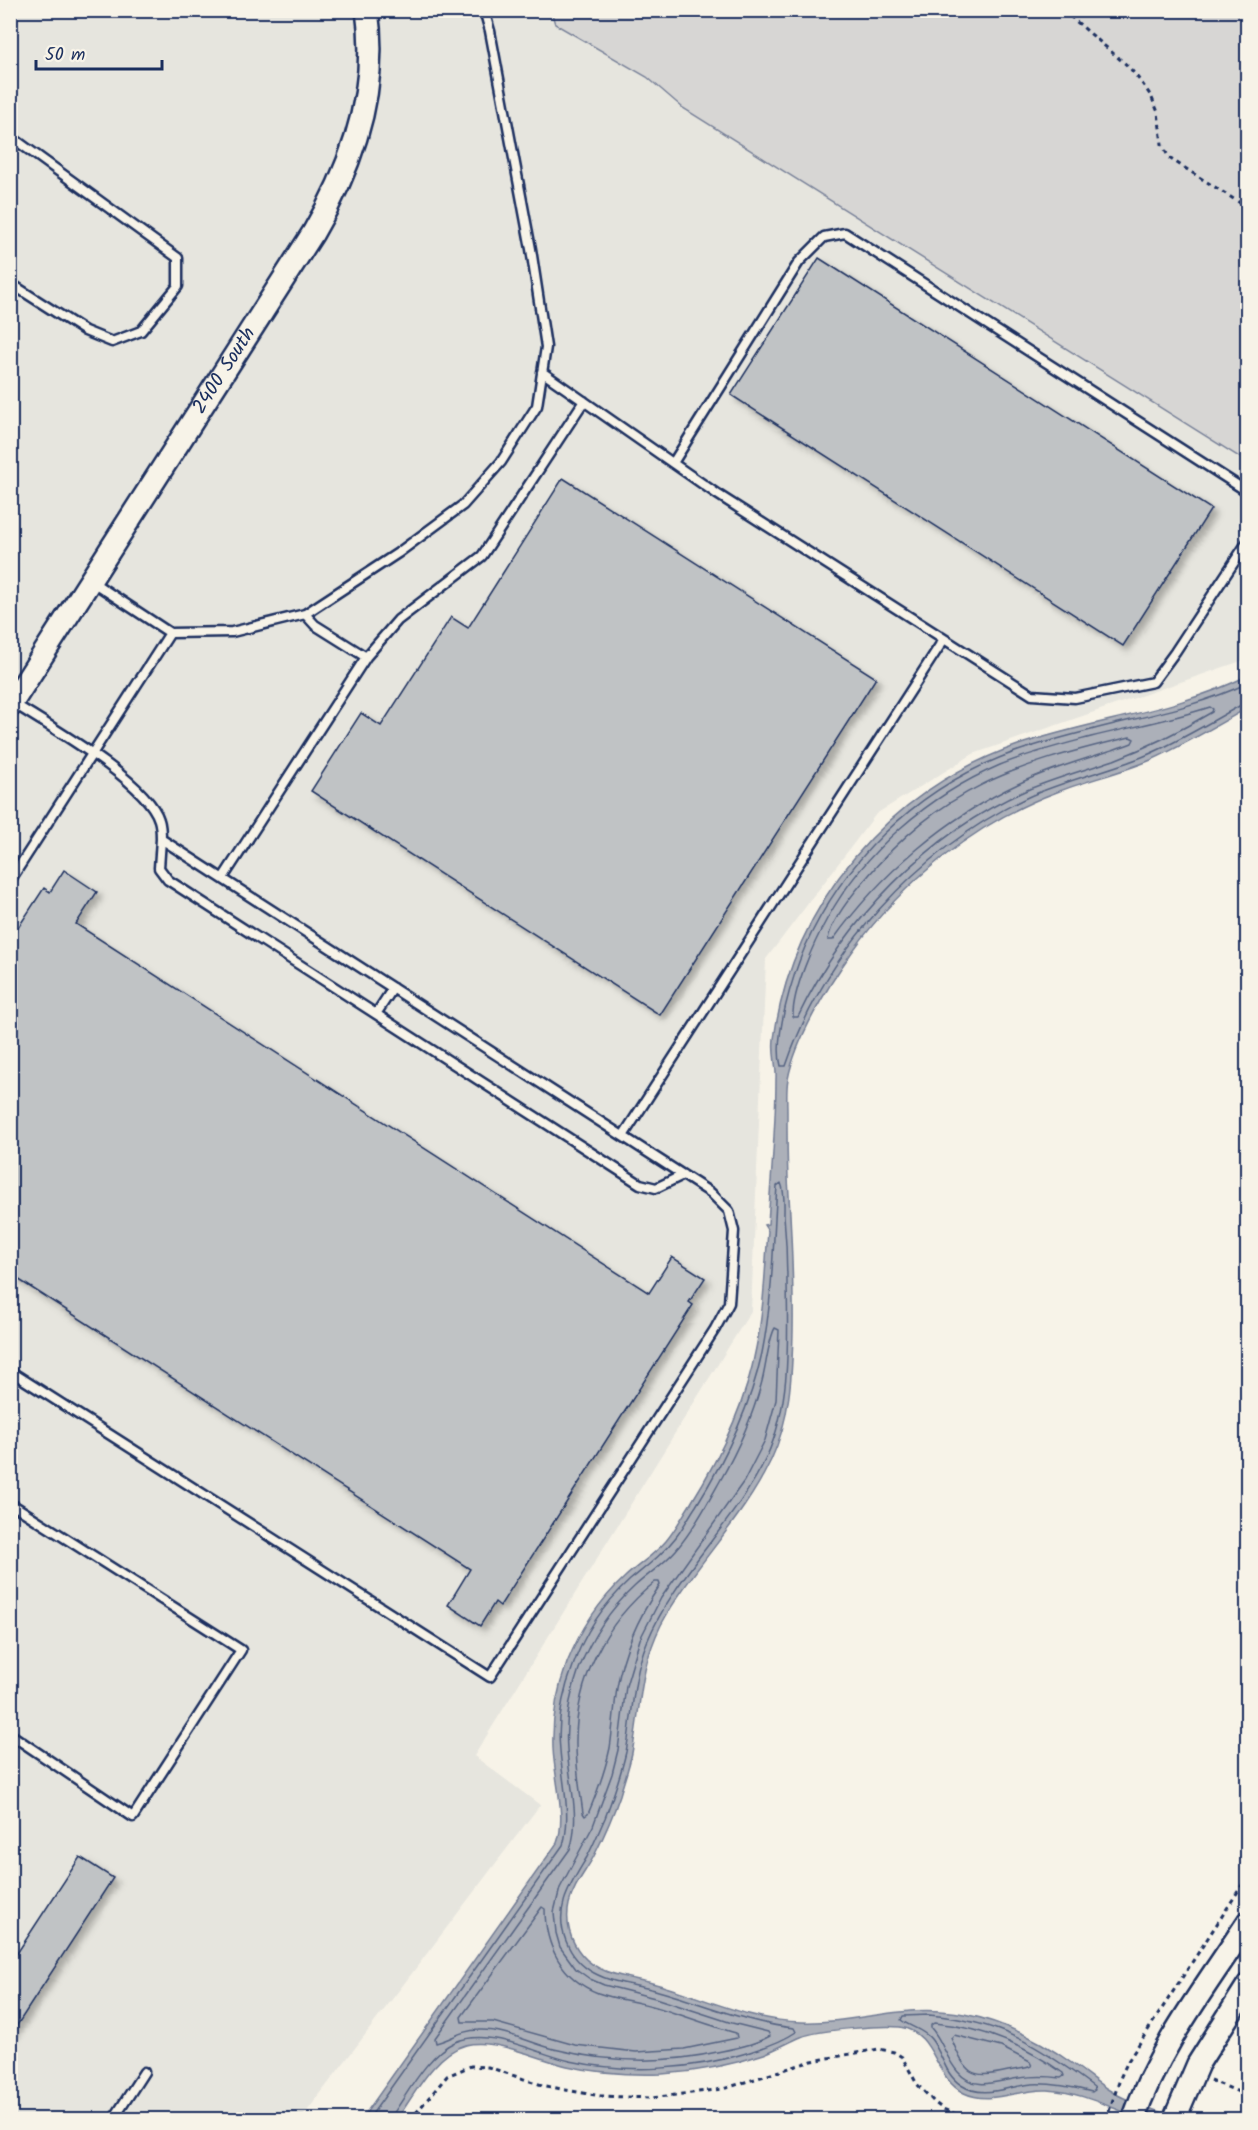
<svg xmlns="http://www.w3.org/2000/svg" width="1258" height="2130" font-family="Kalam,sans-serif">
<defs>
<filter id="shadow"><feDropShadow dx="5" dy="5" stdDeviation="3" flood-color="#0004"/></filter>
</defs>
<rect width="100%" height="100%" fill="#f7f3e8"/>
<filter id="ink" filterUnits="userSpaceOnUse"><feTurbulence type="fractalNoise" baseFrequency=".0167" numOctaves="2"/><feDisplacementMap in="SourceGraphic" scale="12" xChannelSelector="R" yChannelSelector="G"/><feConvolveMatrix kernelMatrix="1 2 1 2 8 2 1 2 1" color-interpolation-filters="sRGB"/></filter>
<g filter="url(#ink)">
<path fill="#e6e5de" d="M11,11h549l687,439v209l-274,95 -97,60 -110,145 -15,352 -277,445 66,49 -239,314 -290,1z"/>
<path fill="#d7d6d4" stroke="#798299" stroke-width="1.5" d="M551,11h696v451l-564,-354 -36,-31 -92,-53z"/>
<path fill="#acb0b9" stroke="#727c95" stroke-width="1.5" d="M1247,676v32c-31,18 -63,37 -96,52 -31,13 -63,20 -94,32 -81,30 -155,90 -205,160 -24,34 -56,86 -64,127 -2,10 -1,22 -1,33 0,22 0,44 1,66 3,51 6,102 5,154 -1,44 -3,88 -22,128 -28,60 -79,107 -110,165 -22,44 -20,81 -29,128 -3,14 -8,28 -12,42 -7,21 -16,41 -26,61 -8,15 -21,30 -25,48 -4,18 1,37 13,51 17,20 46,22 70,28 49,13 97,38 149,39 56,2 104,-20 163,-8 41,8 76,26 109,50 12,8 23,18 36,26 20,13 47,20 70,29 -11,0 -25,3 -36,0 -34,-11 -57,-26 -95,-29 -28,-2 -57,16 -84,3 -31,-15 -27,-60 -64,-66 -18,-2 -82,3 -99,10 -12,5 -24,12 -37,17 -32,11 -68,18 -102,20 -32,1 -64,-1 -95,-8 -29,-7 -72,-28 -101,-21 -31,8 -52,50 -69,74l-36,1 196,-277c10,-27 -3,-66 -4,-95 -1,-29 4,-58 14,-85 13,-33 32,-62 58,-86 14,-13 29,-22 41,-36 10,-12 17,-26 25,-38 30,-48 55,-99 65,-155 8,-38 9,-78 12,-117l-4,-6 4,-1c3,-48 8,-96 8,-145 1,-13 -4,-25 -2,-40 18,-136 115,-250 244,-294 76,-26 157,-33 229,-69z"/>
<g fill="none" stroke-linecap="round" stroke-linejoin="round">
<path stroke="#556382" stroke-width="1.5" d="M1248,683c-51,24 -104,33 -157,47 -31,8 -63,16 -92,28 -86,35 -156,104 -194,189 -12,28 -32,90 -24,119h5c39,-115 131,-215 240,-268 37,-17 78,-26 116,-41 35,-14 68,-35 101,-53l5,-1
M1210,707l3,2 -1,3c-32,19 -64,35 -98,48 -29,10 -58,18 -87,30 -97,42 -184,132 -229,227h-5c-1,-26 21,-75 34,-98 38,-69 101,-123 173,-154 29,-12 61,-20 91,-28 40,-10 80,-17 119,-30z
M1130,737l4,2 -2,4c-37,14 -76,23 -112,40 -73,34 -140,91 -187,157h-5c2,-17 24,-45 35,-58 78,-95 152,-117 267,-145z
M775,1328l4,2 -3,70 -11,40 -21,41 -83,117 -21,41 -14,47 -8,64 -6,24 -19,52 -33,62 -6,24 2,21 4,14 16,22 14,10 14,6 51,13 77,25 36,9 2,4c-14,8 -32,12 -48,15 -56,13 -112,12 -168,-2 -24,-6 -49,-20 -75,-19 -18,0 -27,9 -43,13l-1,-5 135,-189c11,-31 -1,-68 -3,-100 -2,-27 3,-55 12,-80 12,-31 31,-60 56,-83 13,-12 29,-22 41,-36 17,-20 31,-46 44,-69 17,-30 32,-63 41,-96 5,-16 7,-45 14,-57z
M655,1582h4l1,3c-21,31 -37,66 -43,103 -3,20 -4,40 -7,60 -5,23 -13,45 -22,66l-3,2 -2,-3c-3,-22 -7,-46 -7,-68 -1,-65 29,-123 79,-163z
M542,1907l3,2c0,37 17,70 53,84 17,6 36,8 54,13 28,8 56,19 84,27l1,5 -53,11 -48,3 -61,-7 -82,-23h-31l-1,-5z
M929,2015c71,6 110,31 165,72l1,3 -3,2c-20,-5 -40,-9 -60,-8 -24,2 -48,16 -71,1 -17,-11 -18,-31 -30,-46 -8,-10 -21,-12 -30,-19l2,-4z
M934,2023c48,4 90,22 129,50l1,3 -3,2c-14,-2 -28,-2 -42,0 -22,3 -44,14 -61,-6 -12,-13 -15,-31 -27,-44v-3z
M954,2035l47,12 29,15 2,4c-7,3 -16,3 -24,5 -39,9 -42,2 -57,-33z
M368,2120l195,-275c9,-28 -1,-66 -3,-95 -3,-28 3,-58 13,-84 11,-33 32,-63 57,-86 17,-14 33,-26 46,-43 8,-10 13,-21 20,-31 30,-48 54,-98 66,-153 11,-54 11,-112 15,-167l4,-3c4,9 3,22 3,32 2,23 3,46 3,69 1,57 4,121 -21,174 -32,66 -91,116 -119,184 -15,36 -14,73 -21,110 -5,22 -13,45 -21,66 -6,13 -11,26 -18,39 -16,27 -34,51 -21,84 5,13 15,25 28,32 18,10 42,12 61,17 47,13 91,33 139,38l2,4c-13,9 -30,15 -46,20 -57,18 -121,22 -180,9 -35,-8 -80,-34 -115,-19 -26,11 -46,49 -62,72l-1,6"/>
</g>
<path fill="#c0c3c5" stroke="#1b2f5e" stroke-width="1.5" filter="url(#shadow)" d="M819,258l392,251 -88,137 -392,-251z
M563,478l313,200 -216,337 -349,-224 50,-78 20,13 70,-109 17,11z
M64,870l33,22 -21,32 573,369 23,-36 33,21 -16,24 4,3 -193,301 -5,-4 -15,24 -32,-21 22,-36 -460,-295v-334l34,-52 6,4z
M80,1857l33,21 -103,158v-72z"/>
<g fill="none" stroke-linecap="round" stroke-linejoin="round">
<defs>
<path id="service" d="M10,136l168,122v28l-37,45 -29,11 -27,-11 -75,-48
M542,372l175,122 315,201 43,3 78,-16 22,-30 73,-111
M673,463l126,-201 25,-25 21,-4 403,259
M91,581l79,52 62,-1 73,-18 93,-61 65,-48 38,-43 36,-56 9,-59 -15,-98 -41,-218 -6,-21
M366,657l32,-37 84,-64 102,-155
M161,839l-2,29 9,12 472,304 16,4 27,-13
M223,878l143,-221 -51,-32 -10,-11
M10,881l160,-248
M376,1014l17,-26
M623,1136l321,-497
M10,1371l480,306 225,-348 14,-26 5,-72 -5,-20 -18,-18 -550,-354c0,-6 0,-13 -2,-19 -12,-39 -110,-94 -146,-117
M10,1503l231,147 -108,167 -123,-83
M113,2120l31,-48"/>
<g id="tertiary">
<path id="s1" d="M10,706l303,-473c40,-68 66,-143 54,-223"/>
<path d="M1133,2120c25,-72 73,-134 115,-198"/>
<path d="M1174,2120l24,-56 50,-79"/>
</g>
</defs>
<use href="#service" stroke="#1b2f5e" stroke-width="13"/>
<use href="#tertiary" stroke="#1b2f5e" stroke-width="26"/>
<path stroke="#1b2f5e" stroke-width="3" stroke-dasharray="4.5 4.5" stroke-linecap="butt" d="M644,10c26,10 41,4 67,1 10,-1 19,1 29,-1
M1063,10l66,57 12,15 10,14 7,16 4,32 7,14 79,50
M1210,2080l38,16
M410,2120l37,-44 24,-10 17,1 54,18 24,5 35,6 50,2 72,-9 89,-28 67,-12 15,3 8,5 15,27 18,19 8,6 18,7 20,4
M1106,2120l15,-44 7,-15 120,-185"/>
<use href="#service" stroke="#f7f3e8" stroke-width="8"/>
<use href="#tertiary" stroke="#f7f3e8" stroke-width="21"/>
</g>
</g>
<g text-anchor="middle" dominant-baseline="central" stroke-width="6" stroke-linejoin="round" paint-order="stroke">
<g font-size="20" fill="#1b2f5e" stroke="#f7f3e8">
<text stroke="none"><textPath href="#s1" startOffset="398">2400 South</textPath></text>
</g>
</g>
<rect width="1258" height="2130" fill="none" stroke="#f7f3e8" stroke-width="36"/>
<rect x="18" y="18" width="1222" height="2094" fill="none" stroke="#1b2f5e" stroke-width="2" filter="url(#ink)"/>
<path d="M36 60v9h126v-9" fill="none" stroke="#1b2f5e" stroke-width="3"/>
<text x="45" y="60" font-size="18" fill="#1b2f5e" stroke="#f7f3e8" stroke-width="4.5" paint-order="stroke">50 m</text>
</svg>
